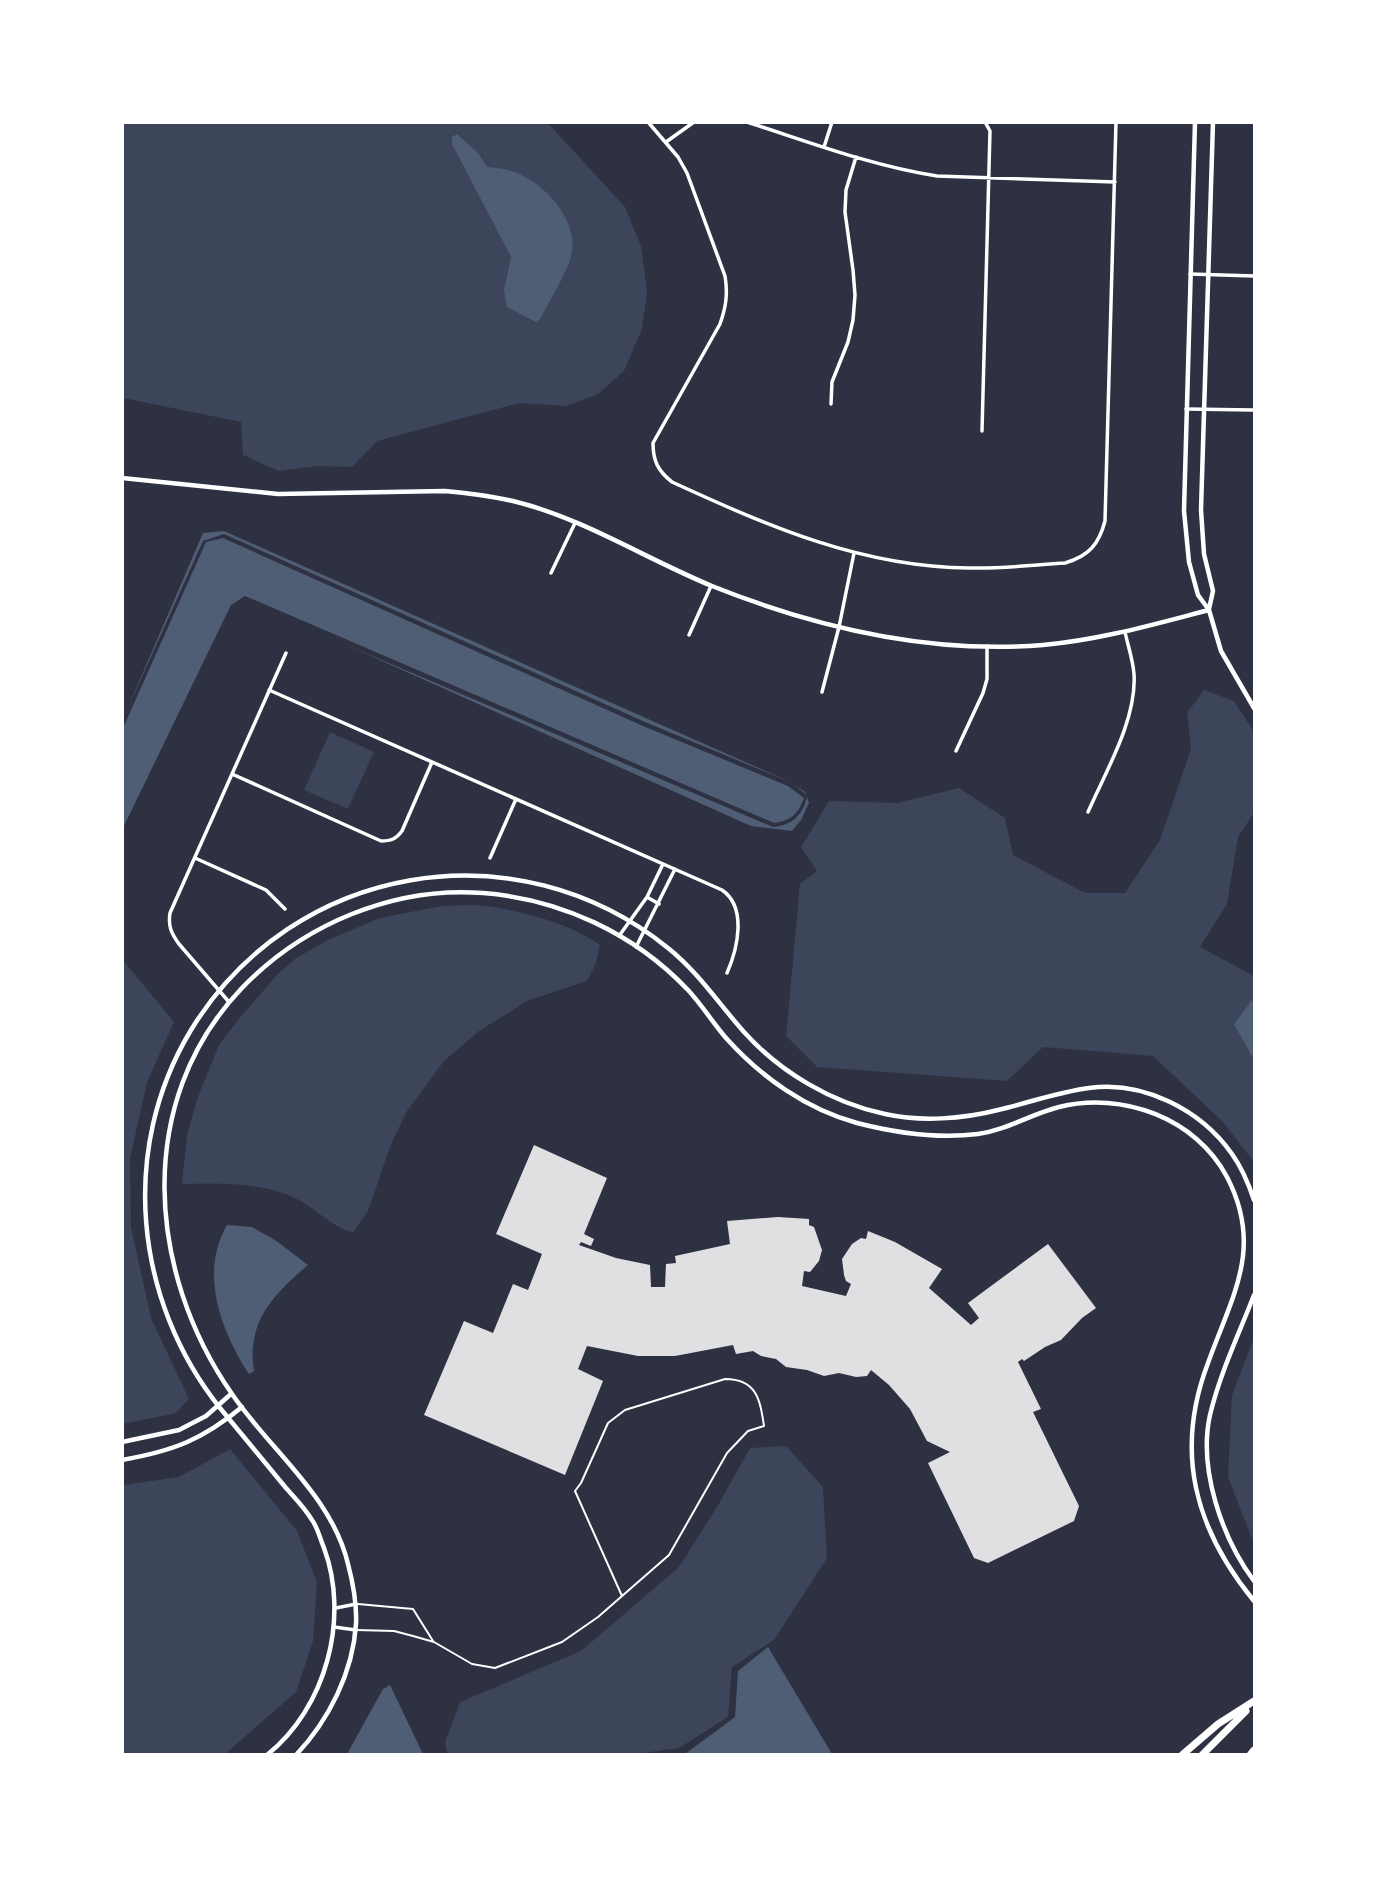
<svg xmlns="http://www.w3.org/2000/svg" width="1377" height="1877" font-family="'Space Grotesk',sans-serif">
<rect width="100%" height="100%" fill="#2d3142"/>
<path fill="#3c4559" d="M122,123h426l77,84 16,39 6,46 -5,37 -18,42 -26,23 -32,12 -47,-3 -142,38 -25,26 -35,-1 -38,5 -36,-16 -2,-33 -118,-24z
M1204,690l30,11 20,31v81l-16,24 -11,67 -27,43 54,29v186l-31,-40 -70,-66 -110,-9 -36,34 -190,-14 -31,-31 14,-152 17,-13 -16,-24 28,-46 69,2 61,-15 46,30 8,37 72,38h40l35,-53 31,-91 -4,-36z
M330,732l44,20 -26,57 -44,-19z
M441,906c14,0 30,-2 44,0 35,4 87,18 115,39l-4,18 -9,18 -60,20 -48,30 -35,30 -37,50 -16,33 -23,67 -15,21c-16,-1 -39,-25 -56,-33 -36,-17 -76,-16 -115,-15l5,-49 10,-36 22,-54 22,-29 37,-42 18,-16 34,-19 50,-21z
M122,959l52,63 -27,60 -17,77 1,68 20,91 38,81 -13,14 -53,11z
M1254,1338v206l-26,-67 4,-82z
M786,1446l37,41 4,71 -53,82 -42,27 -4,50 -49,31 -50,7 -182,-1 -2,-12 15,-40 121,-51 98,-84 38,-60 33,-59z
M230,1449l67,82 20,51 -4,59 -17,51 -71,62h-102v-269l56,-8z"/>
<path fill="#4f5d75" d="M457,134l21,19 9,14c7,1 15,1 21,3 35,9 75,52 62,90 -7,20 -20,39 -29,58l-5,4 -29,-15 -3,-17 7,-33 -59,-113v-7z
M224,531l564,250 17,11 2,3 -17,-13 -145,-60 -421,-188 -21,7 -80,178 80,-186z
M223,538l420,188 145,60 16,12c-6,16 -13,23 -30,25l-529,-227 -14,9 -108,223v-100l83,-186z
M342,643l431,184c19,-2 29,-11 34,-30l2,6 -8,17 -9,11 -41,-5z
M1252,1000l2,2v58l-20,-36z
M227,1225l25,2 23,13 33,25c-34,29 -62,57 -54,106l-5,3c-28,-43 -50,-101 -22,-149z
M768,1647l64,107h-147l50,-37 3,-46z
M390,1685l33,69h-76l36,-65z"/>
<path fill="#e0e0e3" d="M534,1145l73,33 -23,56 10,5 -3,7 -10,-4 -2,3 37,13 34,7 1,22h14l1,-23 10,-1 -1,-7 55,-12 -3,-23 51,-4 31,2v6l5,2 8,23 -3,11 -9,11 -6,-1 -2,15 44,10 5,-12 -5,-3 -2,-6 -2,-16 10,-15 9,-6 5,1 2,-8 27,11 47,27 -13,19 42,37 8,-7 -11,-15 80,-59 48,64 -14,10 -21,22 -16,7 -21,14 -2,-2 -4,3 23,47 -8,3 46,94 -5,15 -86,42 -14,-5 -46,-95 22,-11 -23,-11 -17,-32 -21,-24 -18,-15 -4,6 -11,1 -17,-4 -15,3 -17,-6 -21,-3 -10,-8 -15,-3 -8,-5 -17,3 -3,-9 -58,11h-37l-51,-10 -9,23 25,12 -38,94 -141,-60 40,-94 29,12 20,-49 15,6 14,-36 -46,-20z"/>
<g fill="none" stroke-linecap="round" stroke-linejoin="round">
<path stroke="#fff" stroke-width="2" d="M358,1604l55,5 20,32
M356,1630l38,1 19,5 21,6 38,22 23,4 67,-26 36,-25 71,-62 58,-102 21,-22 16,-5c-4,-26 -7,-47 -39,-47l-100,31 -17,13 -27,60 -6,8 47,105"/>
<path stroke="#fff" stroke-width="3.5" d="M648,122l30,35 9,16 38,103c3,18 1,31 -5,48l-67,119c0,18 5,28 19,39 96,44 189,85 297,86 32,1 64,-3 96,-5 24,-7 34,-19 40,-42l11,-399
M747,122c62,20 125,44 190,54l178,6
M666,142l28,-20
M824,147l8,-25
M1190,274l64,2
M831,404l1,-22 16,-40 5,-22 2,-25 -2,-25 -8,-58 1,-22 10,-33
M1186,409l68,1
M982,431l8,-300 -5,-9
M551,573l24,-50
M689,635l22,-49
M269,690l453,200c25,17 16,58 5,83
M822,692l17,-65 15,-74
M956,751l27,-58 4,-14v-33
M232,774l149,67c10,0 15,-2 21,-10l30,-69
M1088,812c18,-41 49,-93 46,-138 -1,-14 -6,-28 -9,-42
M195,858l71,32 19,19
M490,858l26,-59
M647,897l12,7
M619,936l28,-39 16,-33
M636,947l39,-78
M229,1002l-50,-58c-8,-11 -11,-18 -9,-31l116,-260
M336,1608l20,-4
M334,1627l22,3"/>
<path stroke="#fff" stroke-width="4.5" d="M1195,122l-11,389 5,51 9,33 11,15 12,41 33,57
M122,478l156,16 167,-3c23,2 45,5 68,10 70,17 133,58 199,85 105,42 218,68 331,59 57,-5 112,-21 166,-35
M1209,609l4,-18 -9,-37 -3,-44 12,-388
M1254,1295c-15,39 -34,78 -44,120 -12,54 12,123 44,166
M122,1442l57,-12 27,-14 25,-22
M122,1460c51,-9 80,-20 120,-53
M267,1755c59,-47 83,-137 57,-207 -4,-9 -6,-20 -12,-28 -7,-12 -17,-22 -26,-32 -22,-27 -44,-53 -66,-80 -86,-108 -101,-259 -29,-378 102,-167 325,-205 477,-82 30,24 51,56 76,84 36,40 88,71 141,82 36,8 78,5 113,-4 30,-7 60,-18 91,-22 54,-8 112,22 143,66 10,14 17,31 22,46
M296,1755c33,-35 57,-83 60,-131 1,-20 -3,-41 -8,-60 -16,-68 -78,-114 -116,-170 -85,-122 -98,-292 9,-405 62,-65 153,-103 242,-96 77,6 151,40 205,97 14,15 25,33 38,48 35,39 80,71 131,85 39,10 81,16 121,11 29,-4 53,-20 81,-27 63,-16 137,11 168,70 37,71 5,119 -19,186 -34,89 -13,166 46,238"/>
<path stroke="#fff" stroke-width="7" d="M1182,1755l36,-31 36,-23
M1202,1755l44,-44
M1250,1755l4,-5"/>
</g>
<rect width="1377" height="1877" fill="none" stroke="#ffffff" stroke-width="248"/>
</svg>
